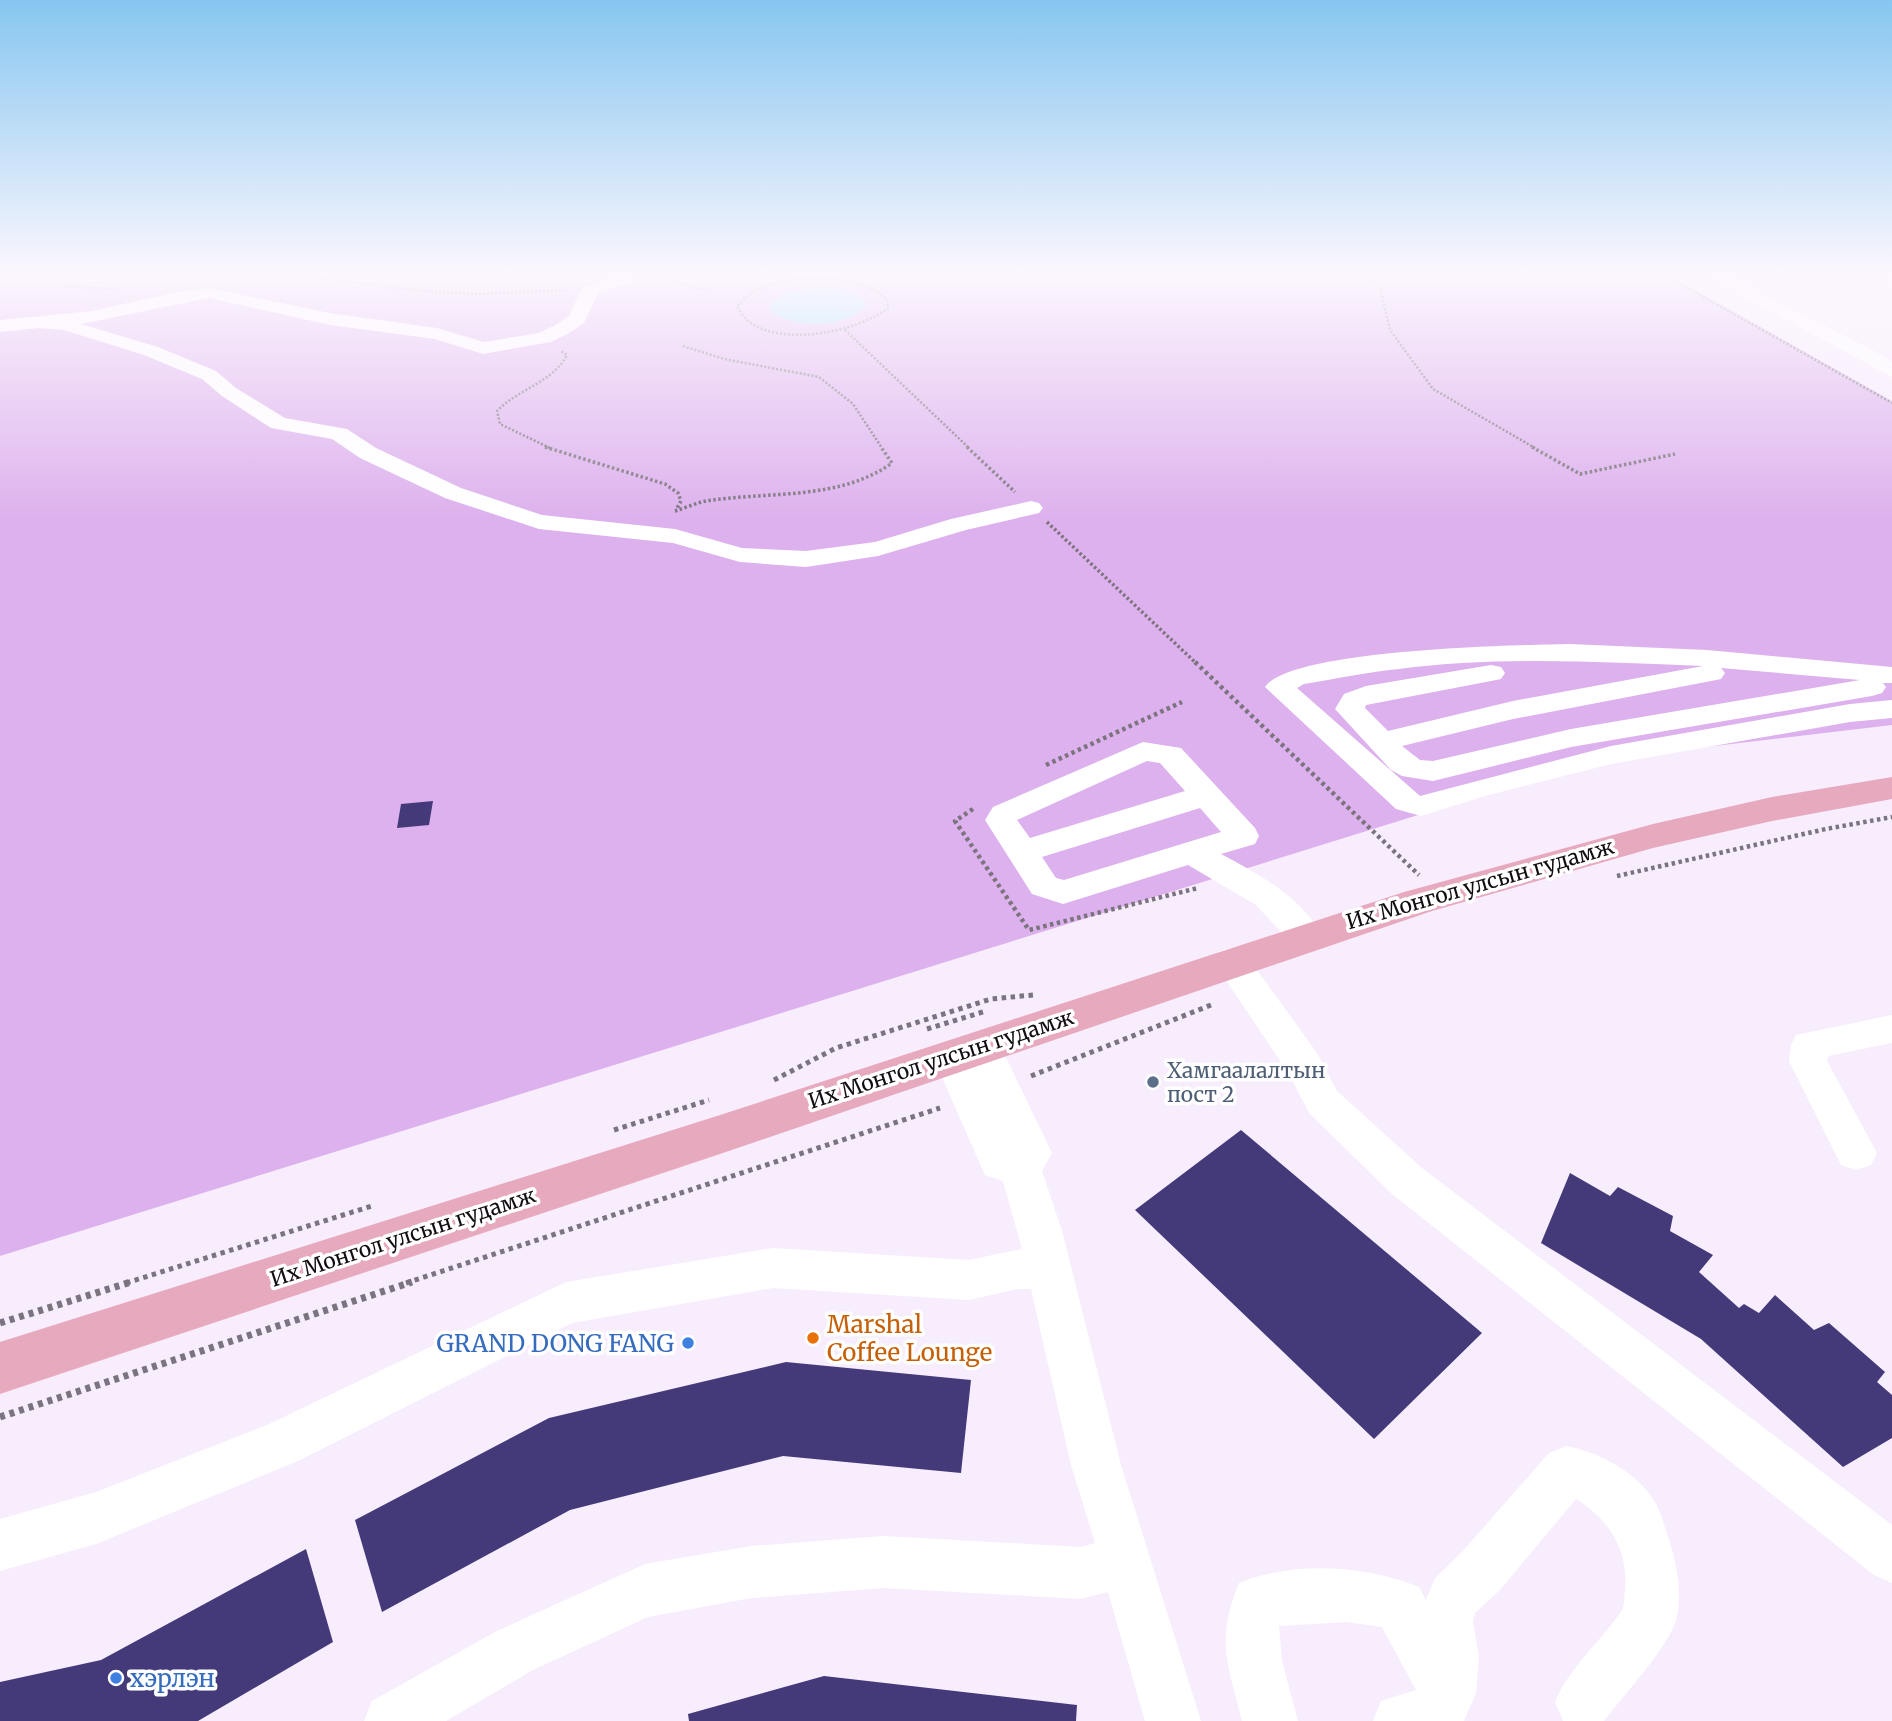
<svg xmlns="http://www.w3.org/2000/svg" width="1892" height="1721" font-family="Merriweather,serif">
<rect width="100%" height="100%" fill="#f8edfd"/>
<path fill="#ddb1ed" d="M0,277h1672l220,124v324l-297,35 -1595,496z"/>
<path fill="#95e1fc" d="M816,288c16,0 41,0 49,17 -13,24 -78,24 -95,5v-6l19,-12z"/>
<path fill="#443a7a" d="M433,801l-4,24 -32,3 4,-24z
M1241,1130l241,203 -108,106 -239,-229z
M1570,1173l40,23 8,-9 55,29 -3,15 43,24 -14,17 40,36 5,-4 15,9 16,-18 39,35 15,-7 56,49 -8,10 15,13v43l-49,29 -142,-128 -160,-96z
M786,1362l185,18 -10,93 -178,-17 -213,54 -188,102 -27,-92 194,-102z
M306,1549l27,93 -135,79h-198v-39l101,-22z
M824,1676l253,29 -1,16h-387l-1,-7z"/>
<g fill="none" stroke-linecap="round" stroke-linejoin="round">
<path stroke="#7b737d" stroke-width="2.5" stroke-dasharray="2 2" stroke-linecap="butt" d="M308,277l127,15 44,2 86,-4
M659,277l47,13
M1365,277l15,9 10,44 43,59 102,59
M1668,277l224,126
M820,278c25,2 47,4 67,21l1,9c-31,24 -108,40 -141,12 -4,-3 -7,-9 -10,-13 20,-27 52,-27 83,-29z
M50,285l65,4
M845,330l124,118
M683,346l41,13 95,18 34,27 29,44
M550,448l-50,-24 -3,-13c21,-22 55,-28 70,-56l-6,-4"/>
<path stroke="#7b737d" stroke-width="3.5" stroke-dasharray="2.5 2.5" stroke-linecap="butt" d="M545,447l120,37 13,9 3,8 -5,9
M967,447l48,45
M1532,447l48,27 95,-20
M675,511c10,-3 21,-8 31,-10 62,-10 133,0 186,-38l-11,-16
M1047,522l150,142"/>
<path stroke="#7b737d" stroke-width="4.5" stroke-dasharray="3.5 3.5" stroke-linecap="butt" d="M1195,662l224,213
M1046,765l136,-63
M973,809l-18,12 74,109 169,-42
M1617,876l209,-47 66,-12"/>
<path stroke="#7b737d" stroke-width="5" stroke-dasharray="4.5 4.5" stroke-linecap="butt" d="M927,1029l59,-18
M1031,1076l180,-71
M774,1080l62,-32 155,-49 42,-4
M614,1130l95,-30
M126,1283l249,-78
M406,1283l534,-175"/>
<path stroke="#7b737d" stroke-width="7" stroke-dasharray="5 5" stroke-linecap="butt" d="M0,1323l131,-41
M0,1417l412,-135"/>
<path fill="#fff" fill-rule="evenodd" d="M612,277h27l-3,4 -38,12 -14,30 -13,9 -20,10 -68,12 -48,-15 -105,-14 -121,-27 -128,26 77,23 58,24 20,17 49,30 62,11 29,19 85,40 81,27 133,14 67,19 64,3 69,-9 76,-23 80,-18 8,2 4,5 -4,5 -73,17 -88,26 -72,11 -66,-5 -67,-19 -134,-14 -94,-31 -85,-40 -28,-19 -61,-11 -49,-32 -20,-17 -58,-24 -80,-25 -25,-2 -39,4v-12l91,-9 87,-19 31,-4 121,25 107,15 47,14 55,-9 18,-9 12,-8 12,-27z
M1708,277h22l148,76 14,9v15z
M1570,644l137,6 185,17v16h-9l3,4 -4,6 -10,3 -301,51 -138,34 -31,-5 -11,-6 -56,-61 9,-15 22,-8 125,-21 10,2 4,6 -4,6 -10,2 -125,24 -1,3 23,23 125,-30 190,-35c-101,-4 -204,-10 -304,3 -32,3 -63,10 -95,15l-7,4 123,108 191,-50 239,-42 42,-4v18l-42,4 -239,42 -126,32 -64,20 -25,-7 -131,-122c26,-38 253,-42 305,-43zM1721,668l139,12 -289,49 -138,32 -13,-1 -18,-14 111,-27 198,-38 10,-2 4,-6z
M1143,742l38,6 74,80 4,8 -4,8 -34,10c40,21 79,43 103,83l-6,9 -12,4 -12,-4 -38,-41 -68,-40 -125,39 -31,-10 -47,-74 8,-13zM1147,761l13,2 25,28 -155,47 -13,-18zM1200,808l21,24 -157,48 -8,-2 -14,-21z
M1231,948l13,4 73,101 20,38 85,77 470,357v58l-18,-8 -482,-381 -83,-81 -20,-39 -76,-113 5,-9z
M1892,1015v28l-64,13 -1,5 50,92 -6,12 -15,5 -15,-5 -52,-104 2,-16 5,-10z
M982,1032l14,5 56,116 -10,18 20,60 59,234 80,256h-56l-37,-129 -27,7 -197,-11 -133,10 -103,19 -115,53 -87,51h-82l8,-20 123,-69 150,-68 106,-18 133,-10 197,11 14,-4 -24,-78 -40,-176h-13l-49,11 -196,-12 -201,35 -274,138 -202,83 -96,27v-52l96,-27 171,-67 299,-143 207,-34 196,12 53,-11 -19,-68 -18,-6 -52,-118 5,-11 14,-4 12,4 4,-9z
M1567,1446c33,7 70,26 88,56 7,13 10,27 15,41 7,23 12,49 7,73 -5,28 -55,81 -73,105h-41l-8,-19c15,-36 46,-60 67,-92 3,-6 2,-14 3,-21 3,-41 -16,-69 -49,-90l-76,91 -25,23 -2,8 6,37 -3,35 -12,28h-91l8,-20 35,-11 -34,-63 -35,-5 -68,4 3,35 16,60h-56c-14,-58 -27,-79 -3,-138 54,-22 126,-18 180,4l7,13 9,-22 27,-26 87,-99z"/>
<path fill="#e7a9be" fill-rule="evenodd" d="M1892,777v22l-120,22 -119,27 -221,63 -715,244 -717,239v-52l717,-226 687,-224 249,-68 119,-27z"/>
</g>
<linearGradient id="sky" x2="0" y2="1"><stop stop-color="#87c6f0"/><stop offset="0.53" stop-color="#fcf7fe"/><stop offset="1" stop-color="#fcf7fe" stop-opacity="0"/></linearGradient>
<rect width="1892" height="518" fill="url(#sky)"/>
<circle fill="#5c6f8a" stroke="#fff" stroke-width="2.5" cx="1153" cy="1082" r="7"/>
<circle fill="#e8710a" stroke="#fff" stroke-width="2.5" cx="813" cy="1338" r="7"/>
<g fill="#3f7fe0" stroke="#fff" stroke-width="2.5">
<circle cx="688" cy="1343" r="7"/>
<circle cx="116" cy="1678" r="7"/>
</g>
<g text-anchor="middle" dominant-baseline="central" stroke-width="7" stroke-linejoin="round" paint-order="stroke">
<g font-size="21" fill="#110d12" stroke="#fff">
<text transform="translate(1480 884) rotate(-16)">Их Монгол улсын гудамж</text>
<text transform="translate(941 1059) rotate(-18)">Их Монгол улсын гудамж</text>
<text transform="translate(403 1237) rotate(-18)">Их Монгол улсын гудамж</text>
</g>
<g font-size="21" fill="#4e5e75" stroke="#fff" text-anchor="start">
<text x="1167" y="1070">Хамгаалалтын<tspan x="1167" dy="24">пост 2</tspan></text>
</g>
<g font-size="24" fill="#c56008" stroke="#fff" text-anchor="start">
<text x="827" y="1324">Marshal<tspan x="827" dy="28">Coffee Lounge</tspan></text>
</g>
<g font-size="24" fill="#366cbe" stroke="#fff" text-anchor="end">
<text x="674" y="1343">GRAND DONG FANG</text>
<text x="130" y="1678" text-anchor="start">хэрлэн</text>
</g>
</g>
</svg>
